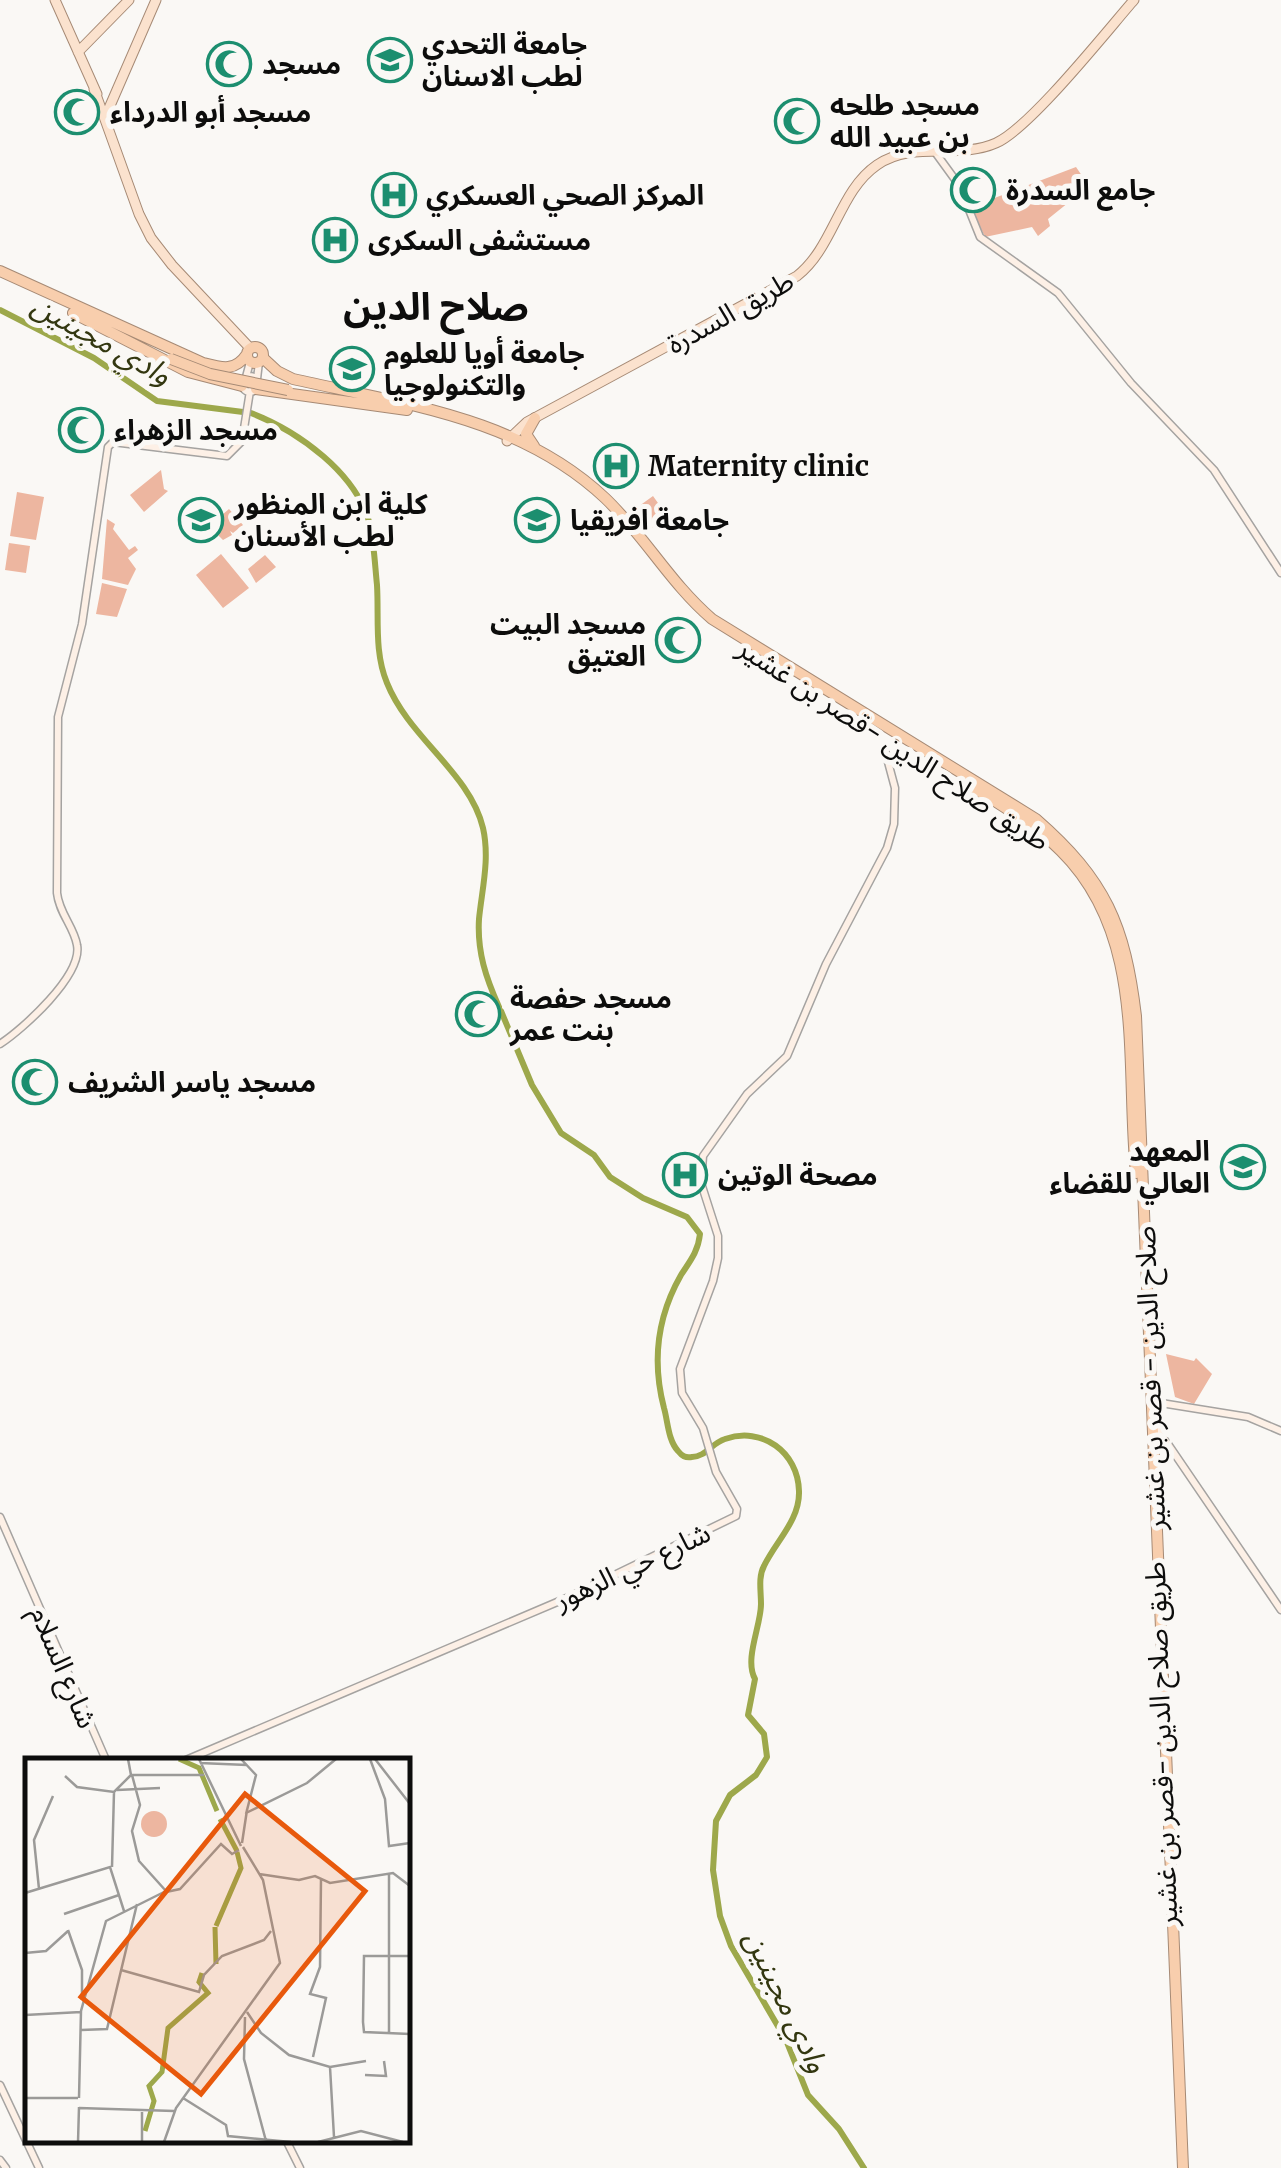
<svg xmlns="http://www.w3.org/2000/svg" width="1281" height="2168" font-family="Merriweather,'Noto Sans Arabic',serif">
<rect width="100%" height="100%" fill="#faf8f5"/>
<path fill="#edb6a0" d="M1076,167l13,19 -41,33 2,7 -12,10 -6,-9 -47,10 -14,-30z
M161,470l3,19 4,2 -24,21 -14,-17z
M17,492l27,5 -8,43 -26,-4z
M653,496l15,21 -18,12 -15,-20z
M229,509l14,16 -10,8 -3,-2 2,4 -9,5 -14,-14z
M107,519l8,5 -2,5 16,21 6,-4 3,4 -10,8 8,11 -8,16 -26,-6z
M9,543l21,3 -4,27 -21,-3z
M221,554l28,34 -26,20 -27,-33z
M265,555l11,12 -20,16 -8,-14z
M102,583l25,6 -10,28 -21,-3z
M1166,1354l28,7 2,-3 16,16 -18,30 -19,-7z"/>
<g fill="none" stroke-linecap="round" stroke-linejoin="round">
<path stroke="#9da84b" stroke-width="6" d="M0,310l94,48 63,43 86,11
M251,413c47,18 106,60 119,112 4,18 5,41 7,60 2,33 -3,67 10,98 22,55 83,90 96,145 7,31 -1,61 -4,91 -2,33 7,59 20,88
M501,1011l31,74 29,48 33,22 16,22 33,21 44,19 13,17c-2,18 -10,27 -19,41 -24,42 -29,87 -17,133 4,14 4,32 14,43 4,5 7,7 14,6 13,0 20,-14 33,-18 37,-13 73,13 74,52 1,29 -23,50 -35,75 -6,11 -3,25 -3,38 0,22 -17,55 -6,75l-7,36 16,19 3,23 -11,18 -26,20 -14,26 -3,49 7,46 11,30 55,94 22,55 31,34 25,39"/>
<defs>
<path id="secondary" d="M935,152l24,33 21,52 78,56 73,90 83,87 67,103
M242 384a8 8 0 1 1 16 0a8 8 0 1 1-16 0Z
M246,377l4,-15
M257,379l2,-17
M0,1044c23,-15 83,-69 77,-99 -3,-18 -18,-32 -20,-52l1,-176 24,-93 26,-177 5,-5 114,14 15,-15 8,-50
M1153,1398l8,5 87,14 33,14
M1155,1425l126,185
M0,1517l106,243
M186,1760l383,-163 167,-81 1,-7 -21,-37 -13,-44 -21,-35 -2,-24 33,-88 5,-23v-22l-17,-53 2,-27 44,-62 40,-38 39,-92 61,-116 7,-24 1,-36 -11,-41
M0,2085l39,83
M286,2140l14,28
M0,2160l6,8"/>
<path id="primary" d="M55,0l42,94
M78,52l51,-52
M94,89l45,125 12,24 21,27 78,83
M106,115l50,-115
M507,441l20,-19 270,-146c37,-29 42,-85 80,-111 36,-25 81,-5 119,-22 34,-15 110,-111 138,-143"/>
<path id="highway" d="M0,271l203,92c19,5 32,9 44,-9
M73,313l115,59 54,14
M247 355a8 8 0 1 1 16 0a8 8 0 1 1-16 0Z
M263,358l14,13 16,8c110,25 226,38 312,119 39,37 65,85 107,121l324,200c70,61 89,106 100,197l47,1152
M256,389l151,21
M534,446l-8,-12 9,-16
M974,788c30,19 61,37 87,63 86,85 64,212 75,322"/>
</defs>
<use href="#secondary" stroke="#a5a3a1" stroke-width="9"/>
<use href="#primary" stroke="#a68a75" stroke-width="11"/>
<use href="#highway" stroke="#a68a75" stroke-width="12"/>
<use href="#secondary" stroke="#fdf0e6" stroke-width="6"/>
<use href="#primary" stroke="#fbe2ce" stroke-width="9"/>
<use href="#highway" stroke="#f8cead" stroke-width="10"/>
<defs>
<path id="highway-bridge" d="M171,359l39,15 78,16"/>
</defs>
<use href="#highway-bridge" stroke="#a68a75" stroke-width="12" stroke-linecap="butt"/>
<use href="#highway-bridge" stroke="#f8cead" stroke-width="10"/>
</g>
<defs>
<symbol id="university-ring" viewBox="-11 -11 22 22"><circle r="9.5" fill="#faf8f5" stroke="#1c8e6f" stroke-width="1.5"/><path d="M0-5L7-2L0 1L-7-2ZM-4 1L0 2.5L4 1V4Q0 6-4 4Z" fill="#1c8e6f"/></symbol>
<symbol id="mosque-ring" viewBox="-11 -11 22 22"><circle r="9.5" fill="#faf8f5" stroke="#1c8e6f" stroke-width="1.5"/><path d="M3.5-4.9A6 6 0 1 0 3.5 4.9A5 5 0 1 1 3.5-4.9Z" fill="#1c8e6f"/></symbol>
<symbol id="hospital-ring" viewBox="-11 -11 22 22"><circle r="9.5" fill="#faf8f5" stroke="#1c8e6f" stroke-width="1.5"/><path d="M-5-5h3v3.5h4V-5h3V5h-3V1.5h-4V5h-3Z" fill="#1c8e6f"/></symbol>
</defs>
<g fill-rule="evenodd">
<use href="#university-ring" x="365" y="35" width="50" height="50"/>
<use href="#mosque-ring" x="204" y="39" width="50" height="50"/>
<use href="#mosque-ring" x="52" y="87" width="50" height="50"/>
<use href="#mosque-ring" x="772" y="96" width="50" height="50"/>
<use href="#mosque-ring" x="948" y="165" width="50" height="50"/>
<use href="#hospital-ring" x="369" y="170" width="50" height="50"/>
<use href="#hospital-ring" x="310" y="215" width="50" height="50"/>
<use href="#university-ring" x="327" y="344" width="50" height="50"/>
<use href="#mosque-ring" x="56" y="405" width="50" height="50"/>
<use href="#hospital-ring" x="591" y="441" width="50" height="50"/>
<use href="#university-ring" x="176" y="495" width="50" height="50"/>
<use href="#university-ring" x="512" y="495" width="50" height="50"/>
<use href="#mosque-ring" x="653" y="615" width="50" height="50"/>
<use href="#mosque-ring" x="453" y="989" width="50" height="50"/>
<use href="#mosque-ring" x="10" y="1057" width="50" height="50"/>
<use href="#university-ring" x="1218" y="1142" width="50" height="50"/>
<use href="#hospital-ring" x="660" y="1150" width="50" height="50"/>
</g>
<g text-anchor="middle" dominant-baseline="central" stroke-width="10" stroke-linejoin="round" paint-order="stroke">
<g font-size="28" font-weight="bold" fill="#0d0d0c" stroke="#faf8f5" text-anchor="start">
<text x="422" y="44">جامعة التحدي<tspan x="422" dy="32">لطب الاسنان</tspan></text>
<text x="262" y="64">مسجد</text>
<text x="830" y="105">مسجد طلحه<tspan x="830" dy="32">بن عبيد الله</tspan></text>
<text x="110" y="112">مسجد أبو الدرداء</text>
<text x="1006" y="190">جامع السدرة</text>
<text x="426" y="195">المركز الصحي العسكري</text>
<text x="368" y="240">مستشفى السكرى</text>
<text x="384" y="353">جامعة أويا للعلوم<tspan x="384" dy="32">والتكنولوجيا</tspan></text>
<text x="114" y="430">مسجد الزهراء</text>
<text x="648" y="466">Maternity clinic</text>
<text x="234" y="504">كلية ابن المنظور<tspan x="234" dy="32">لطب الأسنان</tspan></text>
<text x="570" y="520">جامعة افريقيا</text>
<text x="646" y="624" text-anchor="end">مسجد البيت<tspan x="646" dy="32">العتيق</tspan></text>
<text x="510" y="998">مسجد حفصة<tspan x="510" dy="32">بنت عمر</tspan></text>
<text x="68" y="1082">مسجد ياسر الشريف</text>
<text x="1210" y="1151" text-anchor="end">المعهد<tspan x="1210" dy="32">العالي للقضاء</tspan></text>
<text x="718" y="1175">مصحة الوتين</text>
</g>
<g font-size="28" fill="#0d0d0c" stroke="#faf8f5">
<text transform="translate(730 312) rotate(-29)">طريق السدرة</text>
<text transform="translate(894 744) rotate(33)">طريق صلاح الدين -قصر بن غشير</text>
<text transform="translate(1150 1378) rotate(-92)">صلاح الدين - قصر بن غشير</text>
<text transform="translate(632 1566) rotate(-25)">شارع حي الزهور</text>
<text transform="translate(64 1667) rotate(67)">شارع السلام</text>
<text transform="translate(1161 1744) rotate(-92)">طريق صلاح الدين -قصر بن غشير</text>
</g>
<g font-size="30" font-style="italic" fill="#333710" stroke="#faf8f5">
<text transform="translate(102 339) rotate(29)">وادي مجينين</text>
<text transform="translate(787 2001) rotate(64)">وادي مجينين</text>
</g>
<g font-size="38" font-weight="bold" fill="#0d0d0c" stroke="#faf8f5">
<text x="436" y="306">صلاح الدين</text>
</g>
</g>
<g transform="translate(25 1758)">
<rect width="385" height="385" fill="#faf8f5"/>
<path d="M116 66a13 13 0 1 1 26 0a13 13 0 1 1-26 0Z" fill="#edb6a0"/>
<path fill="none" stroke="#9da84b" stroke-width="5" d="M154,1l20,9 18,43M195,61l17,32M191,168l25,-58 -4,-16M190,169l1,37M120,373l9,-30 -5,-15 13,-14 6,-44 40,-35 -9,-11 3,-9"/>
<path fill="none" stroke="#9b9a98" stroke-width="2.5" d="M103,1l3,16h73M174,1l42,87M216,1l15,16 -10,39M345,1l15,40 4,47 21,-3M350,1l35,45M175,5l47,2M107,17l8,30 -8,26 7,30 27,30M40,18l12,11 37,5 17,-17M92,32l43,-2M221,55l61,-30 29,-24M217,85l5,-33M87,109l2,-75M234,116l40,6 16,-4 15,7 63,-10 17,13M14,131l-5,-49 19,-44M141,134l14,-3 41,-45 11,10 7,-4M0,135l85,-26 14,44M39,156l55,-19M43,172l14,40v30M0,195l21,-2 22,-20M385,198h-46l-1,66 1,10 46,2M96,212l78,22 5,-17 18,-19 42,-16 7,-9M222,254l14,21 28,22 41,12 36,-6M0,257l56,-3M220,259l-1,42 22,82M56,272l26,-1 30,-125M364,276v-161M288,299l13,-59 -16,-4 10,-27 1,-88M305,309l4,70M340,317l21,1 -2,-15M0,340h53M54,340l2,-87 25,-90 60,-30M158,340l43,27 2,11 63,6M54,350l95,3M53,384l1,-35M117,384v-33M139,384l12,-34 104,-145 -17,-83 -20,-33M293,384l43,-11 42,11"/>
<path fill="#e8590c" fill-opacity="0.15" stroke="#e8590c" stroke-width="5" d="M220,36l120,97 -164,203 -120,-97z"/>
<rect width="385" height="385" fill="none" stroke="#0d0d0c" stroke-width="5"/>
</g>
</svg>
